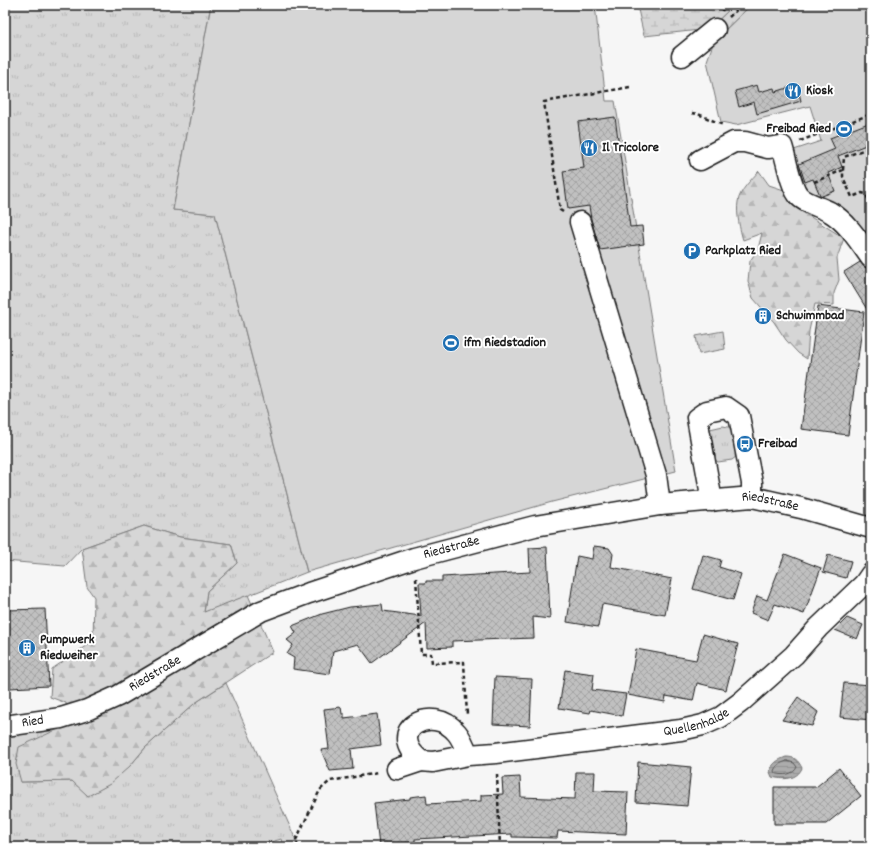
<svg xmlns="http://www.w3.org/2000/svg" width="876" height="852" font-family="Dekko,sans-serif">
<defs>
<pattern id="grass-tufts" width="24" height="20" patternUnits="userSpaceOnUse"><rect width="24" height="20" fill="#d6d6d6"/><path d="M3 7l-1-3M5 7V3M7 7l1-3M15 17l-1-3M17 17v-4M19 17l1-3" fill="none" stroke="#b7b7b7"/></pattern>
<pattern id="forest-firs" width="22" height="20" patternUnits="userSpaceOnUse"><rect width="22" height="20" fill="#d6d6d6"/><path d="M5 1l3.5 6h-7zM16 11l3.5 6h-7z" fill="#b7b7b7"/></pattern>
<pattern id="wetland-marsh" width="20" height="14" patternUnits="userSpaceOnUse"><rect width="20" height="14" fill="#d6d6d6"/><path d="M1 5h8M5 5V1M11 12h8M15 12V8" fill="none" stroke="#b7b7b7"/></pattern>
<pattern id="water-rules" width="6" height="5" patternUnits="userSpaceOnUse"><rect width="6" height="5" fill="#acacac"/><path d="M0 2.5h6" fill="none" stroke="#939393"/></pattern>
<pattern id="building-cross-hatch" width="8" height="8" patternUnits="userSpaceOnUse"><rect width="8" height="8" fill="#c0c0c0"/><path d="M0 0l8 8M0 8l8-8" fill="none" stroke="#a4a4a4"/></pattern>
</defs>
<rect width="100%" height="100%" fill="#f6f6f6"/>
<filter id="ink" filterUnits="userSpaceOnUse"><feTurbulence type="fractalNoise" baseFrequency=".025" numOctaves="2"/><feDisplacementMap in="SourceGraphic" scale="8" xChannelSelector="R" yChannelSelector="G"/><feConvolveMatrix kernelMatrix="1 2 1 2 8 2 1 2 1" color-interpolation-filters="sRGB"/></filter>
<g filter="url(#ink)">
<path fill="url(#grass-tufts)" stroke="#797979" d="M5,5h206l-38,205 42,4 92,358 -103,41 3,-22 30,-28 -6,-19 -51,-7 -36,-11 -62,22 -17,18 -60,-5z
M723,331l2,18 -26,5 -3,-18z
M723,426l10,2 4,28 -5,4 -14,2 -7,-5 -3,-23 2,-5z
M226,683l73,164h-15l-3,-8 -26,8h-250v-112l62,-10 -46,57 51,-1 58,-15 15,-18 50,-45z"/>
<path fill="url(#forest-firs)" stroke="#797979" d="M734,5h17l-34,33 -8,-9z
M759,171l10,14 18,6 14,20 43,27 -7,20 2,22 -5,13v12l-19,-1 -6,27 -2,28 -9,-6 -12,-13 -12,-18 -21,-24 -5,-17 2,-20 8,-12 4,-16 -19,7c-3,-10 -7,-27 -5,-38 1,-11 14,-23 21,-31z
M144,526l36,11 51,7 6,19 -30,28 -3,21 44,-17 25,57 -78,51 -50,45 -15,18 -20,18 -22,12 -16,-15 -51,1 -5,-18 3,-17 48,-22 -1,-22 -16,-6 2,-28 41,-28 1,-44 -7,-10 -5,-39z"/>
<path fill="url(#wetland-marsh)" stroke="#797979" d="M637,5h97l-25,24 -65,7z"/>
<path fill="#d6d6d6" stroke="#797979" d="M211,5h384l10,87 1,9h9l61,370 -124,31 -245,70 -92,-358 -42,-4z
M751,5h120v245l-61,-51 -22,-47 33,-11 -11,-35 -74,19 -15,-3 -14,-61 7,-20z"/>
<path fill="url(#water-rules)" stroke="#727272" d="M786,757c9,0 12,3 16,11 -5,12 -19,12 -30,9l-2,-5c2,-9 8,-12 16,-15z"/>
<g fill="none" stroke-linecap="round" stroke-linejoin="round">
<path stroke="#565656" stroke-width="1" d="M787,761l7,2 3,4c-3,8 -15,9 -22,6l-1,-2c2,-6 7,-8 13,-10z"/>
</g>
<path fill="url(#building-cross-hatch)" stroke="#1c1c1c" d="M757,85l2,7 15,-4 1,4 22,-7 4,16 -44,13 -3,-12 -15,5 -4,-16z
M615,117l15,110 12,-1 2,18 -44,6 -9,-31 -2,-13 -21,3 -5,-38 21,-3 -6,-46z
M871,122v21l-33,13 4,11 -14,6 7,18 -13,5 -2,-1 -7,-16 -8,3 -6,-18 36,-15 -5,-11z
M860,262l6,6 5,1v47l-27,-44z
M818,306l46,6 -16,123 -47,-6z
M594,546l15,2 4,6 -2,13 61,12 -7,36 -63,-11 -4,23 -31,-5 10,-66 15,3z
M547,547l3,72 -17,-2 1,21 -82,3v6l-25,1 -1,-25 -54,40 -14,-19 -25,7 -3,23 -37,-5 1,-11 -7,-4 6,-9 -6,-5 9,-7 -4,-7 30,-12 28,-7 32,-3 1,7 38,5 -2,-33h7v-2h16v-4l88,-5 -1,-24z
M785,554l36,14 -17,46 -29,-10 -7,16 -17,-7 6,-17 10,4z
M703,555l18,5 -2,7 22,7 -8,26 -40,-11z
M828,555l23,6 -5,17 -23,-6z
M45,609l4,77 -39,2 -5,-78z
M847,618l16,7 -6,14 -22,-9z
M703,634l35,10 -12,46 -29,-7 -4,18 -27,-5 -1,6 -37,-7 8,-46 60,11z
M565,670l29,4 -2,16 34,4 -4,22 -31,-6 -1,3 -31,-5z
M495,677l37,2 -2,47 -37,-2z
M844,683l27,2v35l-31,-3z
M798,697l20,15 -6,14 -30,-6z
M341,707l1,7h2v4l33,-4 4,31 -30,4 2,20 -23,2 -9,-21 8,-1 -5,-40z
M638,762l53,5 -4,39 -51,-4z
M839,768l22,28 -35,28h-52v-37h42z
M576,772h19l-1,19 34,1 -2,42 -68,-3 -1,7 -45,-1v-3l-97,5v3l-36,4 -5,-43 36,-4v-2l16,-2 1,9 54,-3v-6l22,-1 -1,-16 18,-1 1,20 54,2z"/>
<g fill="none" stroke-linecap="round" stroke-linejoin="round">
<defs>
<g id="minor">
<path d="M682,56l33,-27"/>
<path d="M700,160l34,-18h11l23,6 14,-2c4,12 9,42 17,50 6,7 22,11 31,16 17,10 29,29 41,46"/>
<path d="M580,222l76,253 4,30"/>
<path d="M712,501l-15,-83 10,-7 19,-4 13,9 13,67v14"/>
<path id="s1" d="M5,726l56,-8 26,-8 31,-14 143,-85 48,-18 105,-35 121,-32 125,-21 92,-8 49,11 70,20"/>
<path id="s2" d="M468,755c-3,-8 -6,-16 -11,-22 -25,-31 -74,-2 -36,28l12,1 35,-7 28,-2 185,-23 22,-5 18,-8 20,-15 53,-47 24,-27 46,-44 7,-10"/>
<path d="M397,769l24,-8"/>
</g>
</defs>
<use href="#minor" stroke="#1c1c1c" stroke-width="23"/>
<path stroke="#1c1c1c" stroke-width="2.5" stroke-dasharray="4 3" stroke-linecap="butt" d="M722,11l2,-6
M729,17l13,-12
M692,113l6,1 25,11
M800,141l71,-27
M843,170l1,-13 27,-10
M814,182l29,-12v7l9,20 10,-4 4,1 5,12
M563,212l-3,-2 -16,-108 86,-15
M416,578l5,76h10l1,9 32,-1 3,53
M497,774l3,73
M298,847l-2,-7 24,-50 10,-9 48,-8"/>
<use href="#minor" stroke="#fff" stroke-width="20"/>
</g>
</g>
<defs>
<symbol id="restaurant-disc" viewBox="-11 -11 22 22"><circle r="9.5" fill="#1f6fb2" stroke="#fff"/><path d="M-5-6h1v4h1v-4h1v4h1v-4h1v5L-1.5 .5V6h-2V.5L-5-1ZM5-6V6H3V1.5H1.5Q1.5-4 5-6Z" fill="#fff"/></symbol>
<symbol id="stadium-disc" viewBox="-11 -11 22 22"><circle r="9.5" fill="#1f6fb2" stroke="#fff"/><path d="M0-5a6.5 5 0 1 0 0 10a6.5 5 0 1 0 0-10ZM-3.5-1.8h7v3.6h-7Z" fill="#fff"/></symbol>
<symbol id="parking-disc" viewBox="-11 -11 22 22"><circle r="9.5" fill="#1f6fb2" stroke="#fff"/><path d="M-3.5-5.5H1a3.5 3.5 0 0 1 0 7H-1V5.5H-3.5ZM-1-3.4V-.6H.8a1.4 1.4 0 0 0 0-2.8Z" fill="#fff"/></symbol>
<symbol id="building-disc" viewBox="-11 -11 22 22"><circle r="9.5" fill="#1f6fb2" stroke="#fff"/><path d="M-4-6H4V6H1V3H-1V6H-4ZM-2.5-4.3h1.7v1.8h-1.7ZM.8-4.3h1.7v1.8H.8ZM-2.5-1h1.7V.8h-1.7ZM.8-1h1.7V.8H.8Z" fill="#fff"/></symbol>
<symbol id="bus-disc" viewBox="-11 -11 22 22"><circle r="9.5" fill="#1f6fb2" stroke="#fff"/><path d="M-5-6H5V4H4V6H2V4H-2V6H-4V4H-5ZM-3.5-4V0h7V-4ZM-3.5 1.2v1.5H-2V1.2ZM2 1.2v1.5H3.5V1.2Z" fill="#fff"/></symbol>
</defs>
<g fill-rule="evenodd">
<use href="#restaurant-disc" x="783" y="81" width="20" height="20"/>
<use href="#stadium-disc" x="834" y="119" width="20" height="20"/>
<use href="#restaurant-disc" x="579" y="138" width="20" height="20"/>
<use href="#parking-disc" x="682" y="241" width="20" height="20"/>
<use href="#building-disc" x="753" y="306" width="20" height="20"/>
<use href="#stadium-disc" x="441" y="333" width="20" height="20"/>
<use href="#bus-disc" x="735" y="434" width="20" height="20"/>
<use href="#building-disc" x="17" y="638" width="20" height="20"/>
</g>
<g text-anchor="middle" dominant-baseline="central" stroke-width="4" stroke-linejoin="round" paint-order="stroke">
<g font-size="14" font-weight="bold" fill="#1c1c1c" stroke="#fff" text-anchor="start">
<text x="806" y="91">Kiosk</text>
<text x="831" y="129" text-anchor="end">Freibad Ried</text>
<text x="602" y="148">Il Tricolore</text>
<text x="705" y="251">Parkplatz Ried</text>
<text x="776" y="316">Schwimmbad</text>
<text x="464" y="343">ifm Riedstadion</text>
<text x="758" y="444">Freibad</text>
<text x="40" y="640">Pumpwerk<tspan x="40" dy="16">Riedweiher</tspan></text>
</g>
<g font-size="14" fill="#1c1c1c" stroke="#fff">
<text stroke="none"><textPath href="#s1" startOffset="809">Riedstraße</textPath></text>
<text stroke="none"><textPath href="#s1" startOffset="485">Riedstraße</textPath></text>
<text stroke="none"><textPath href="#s1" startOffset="161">Riedstraße</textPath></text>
<text stroke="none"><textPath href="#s2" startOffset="395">Quellenhalde</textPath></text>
<text stroke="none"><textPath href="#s1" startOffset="28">Ried</textPath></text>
</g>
</g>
<rect width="876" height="852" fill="none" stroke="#fff" stroke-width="20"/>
<rect x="10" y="10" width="856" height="832" fill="none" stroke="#1c1c1c" stroke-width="1.5" filter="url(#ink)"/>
</svg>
